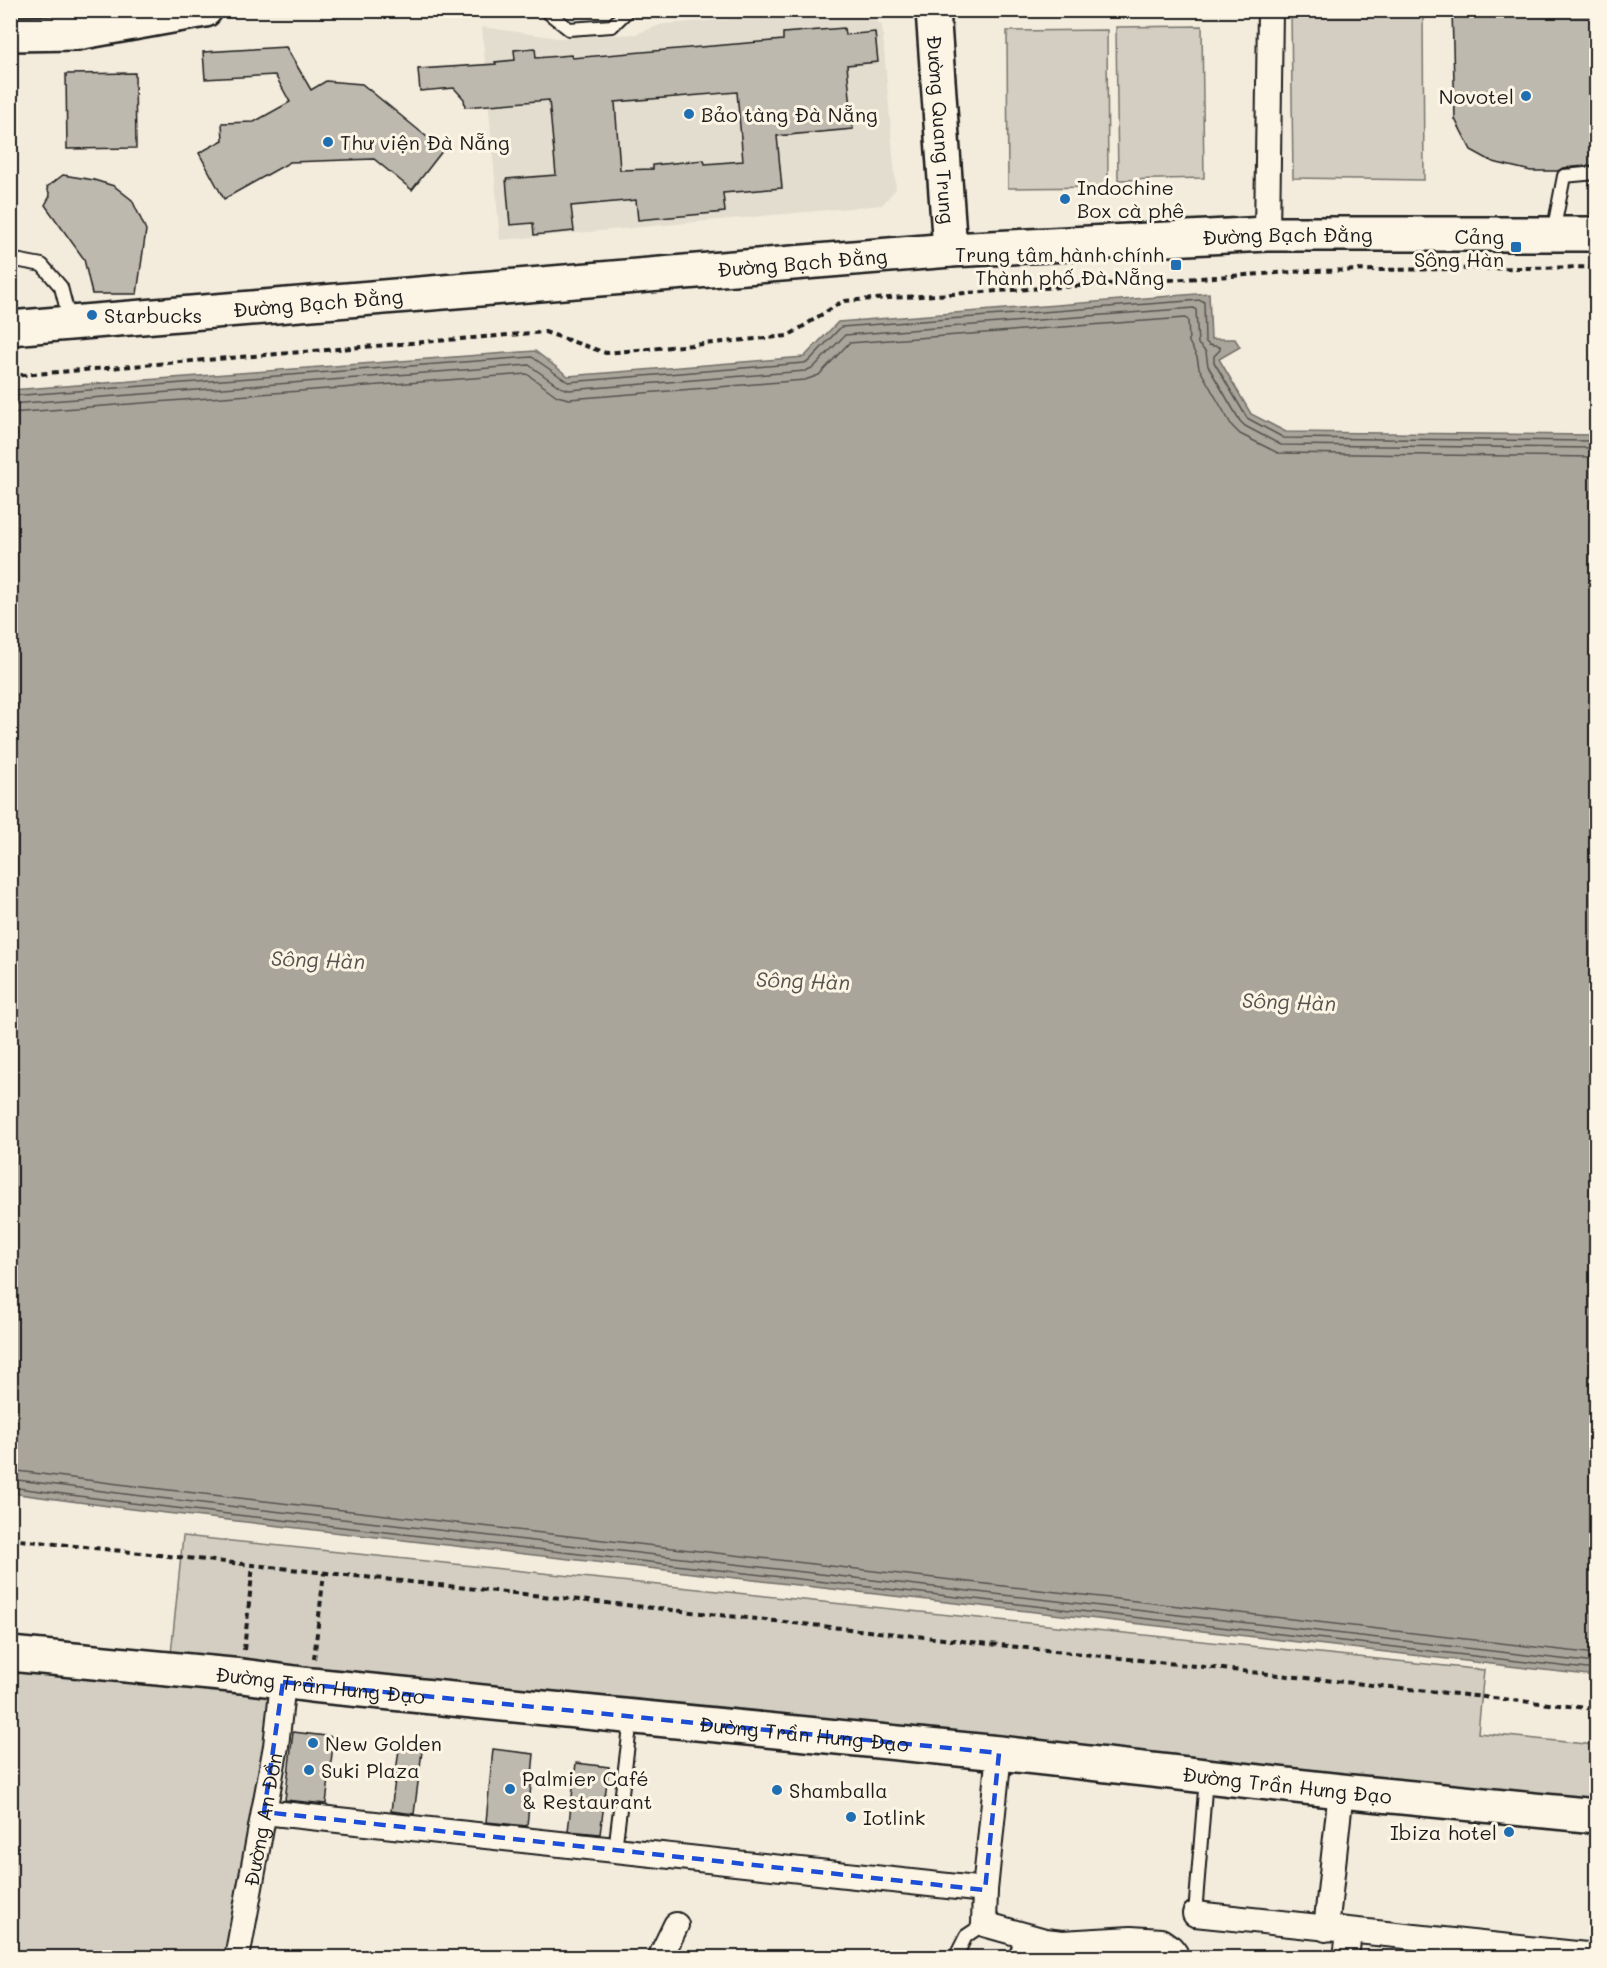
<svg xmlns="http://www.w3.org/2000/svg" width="1607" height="1968" font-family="Mali,sans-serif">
<rect width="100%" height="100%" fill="#f3ecdd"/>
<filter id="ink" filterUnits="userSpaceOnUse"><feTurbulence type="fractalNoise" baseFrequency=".0167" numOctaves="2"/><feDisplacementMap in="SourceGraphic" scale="12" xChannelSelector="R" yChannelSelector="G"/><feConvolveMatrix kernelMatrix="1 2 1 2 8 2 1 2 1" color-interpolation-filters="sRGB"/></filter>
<g filter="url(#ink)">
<path fill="#e3ddcf" d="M847,11h11l24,14 14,164 -14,16 -382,35 -18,-213 76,11 78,-4 27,-10z"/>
<path fill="#d3cec1" stroke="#78756e" stroke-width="1.5" d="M1291,11h132l1,169 -131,-2z
M1202,26l2,152 -86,2 -2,-153z
M1107,30l1,157 -100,1 -1,-157z
M183,1536l1301,134 -6,63 117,12 -6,55 -1418,-146z
M11,1653l272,29 -47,275 -225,1z"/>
<path fill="#aaa59b" stroke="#716e68" stroke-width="1.5" d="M1209,293l2,46h24l5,8 -21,12 32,55 35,18 310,3v1241l-1465,-167 -120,-16v-1103l524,-39 33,25 236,-19 34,-35z"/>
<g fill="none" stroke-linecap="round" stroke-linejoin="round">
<path stroke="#55534f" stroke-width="1.5" d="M10,396l522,-39 36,25 236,-19 5,-2 32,-34 360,-27 3,2 1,39 4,4 11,2v3l-6,6v6l33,56 37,20 312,3
M10,404l519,-39 31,22 9,3 236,-19 9,-4 31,-32 349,-27 2,2 2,34 8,8 2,14 32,55 5,5 36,19 315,3
M10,413l517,-39 30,22 12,3 236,-19 14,-5 30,-32 336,-25 3,2 1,22 8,15 2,11 33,58 8,8 38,19 318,4
M10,1470l124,16 1462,168
M10,1479l123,16 1463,168
M10,1487l122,16 1464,167"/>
</g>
<path fill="#beb9ae" stroke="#1c1c1c" stroke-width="1.5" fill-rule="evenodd" d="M1452,10h144v155l-33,3 -5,3h-27l-38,-9 -22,-12 -16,-31z
M844,28l1,7 30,-3 3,30 -31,3 6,64 -76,7 5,52 -59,5 2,19 -87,8 -2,-20 -65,6 3,25 -40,4 -1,-12 -23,2 -4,-46 50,-4 -7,-75 -84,7 -1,-8 -10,-11 -34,3 -2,-22 78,-5 -1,-2 20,-2 -1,-10 21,-2 1,10 35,-3 1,3 211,-18v-7zM737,92l6,69 -38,3 -1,-4 -51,5v4l-33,1 -5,-68z
M286,47l25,43 15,-9 36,3 81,66 -31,40 -38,-31 -84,3 -66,37 -25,-46 24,-13 -1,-17 32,-1 36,-20 -15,-27 -70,4 -2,-27z
M135,73l1,75 -69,1 -1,-75z
M63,175l31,5 20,6 18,14 14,30 -9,64h-45l-8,-35 -39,-54 5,-9 -3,-9z
M293,1732l41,5 -8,67 -41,-4z
M399,1749l23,2 -8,63 -23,-3z
M493,1749l41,5 -7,72 -41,-4z
M576,1763l33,4 -9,67 -32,-3z"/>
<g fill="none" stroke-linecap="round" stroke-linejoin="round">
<defs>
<path id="service" d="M545,10l24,19 43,-3 16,-16
M1553,233l11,-57 32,-3
M10,259l32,6 19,22 9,35
M615,1850l16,-131
M1195,1914l11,-136
M955,1958l11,-22 18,-12
M1015,1958l7,-22
M1132,1958l2,-19"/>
<g id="minor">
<path d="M1267,234l3,-224"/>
<path d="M999,1753l-14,137 -1,34 61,17 17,2 69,-4 30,2 10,7 4,5 1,5"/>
<path d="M264,1812l721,78"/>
<path d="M1195,1914l401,42"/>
<path d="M1326,1929l15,-138"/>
<path id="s1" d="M237,1958l39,-212 7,-64"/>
<path d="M660,1958l16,-33"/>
<path d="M1346,1958l3,-26"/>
</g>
<g id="secondary">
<path id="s2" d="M933,10l17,240"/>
<path id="s3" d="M10,1654l232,22 69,9 688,68 342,38 255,25"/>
</g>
<g id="primary">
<path d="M10,34l67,-1 128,-23"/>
<path id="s4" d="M10,328l940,-78 317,-16h329"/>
</g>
</defs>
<use href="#service" stroke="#1c1c1c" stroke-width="16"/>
<use href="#minor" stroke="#1c1c1c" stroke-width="28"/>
<use href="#secondary" stroke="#1c1c1c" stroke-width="38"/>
<use href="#primary" stroke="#1c1c1c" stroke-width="38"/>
<path stroke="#1c1c1c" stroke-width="4" stroke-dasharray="6 4.5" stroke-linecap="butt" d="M10,376l535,-44 61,21 182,-17 55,-35 465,-30 288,-4
M10,1539l1586,170
M244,1650l9,-85
M314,1659l10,-86"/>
<use href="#service" stroke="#fcf5e5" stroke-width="12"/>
<use href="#minor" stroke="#fcf5e5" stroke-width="24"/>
<use href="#secondary" stroke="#fcf5e5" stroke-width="33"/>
<use href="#primary" stroke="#fcf5e5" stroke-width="33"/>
</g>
</g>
<path fill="none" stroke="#1d4ed8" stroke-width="4.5" stroke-dasharray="12 8" stroke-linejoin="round" d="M283,1682l716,71 -14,137 -721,-78z"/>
<g fill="#1f6fb2" stroke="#fcf5e5" stroke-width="2">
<circle cx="1526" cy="96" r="6"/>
<circle cx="689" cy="114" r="6"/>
<circle cx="328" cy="142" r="6"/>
<circle cx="1065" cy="199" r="6"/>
<rect x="1510" y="241" width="12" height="12" rx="3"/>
<rect x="1170" y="259" width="12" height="12" rx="3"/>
<circle cx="92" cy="315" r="6"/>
<circle cx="313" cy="1743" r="6"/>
<circle cx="309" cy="1770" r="6"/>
<circle cx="510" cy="1789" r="6"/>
<circle cx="777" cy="1790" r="6"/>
<circle cx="851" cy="1817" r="6"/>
<circle cx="1509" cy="1832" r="6"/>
</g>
<g text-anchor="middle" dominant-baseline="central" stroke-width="6" stroke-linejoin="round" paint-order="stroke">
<g font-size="20" fill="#1c1c1c" stroke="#fcf5e5" text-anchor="start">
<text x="1514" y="96" text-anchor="end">Novotel</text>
<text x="701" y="114">Bảo tàng Đà Nẵng</text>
<text x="340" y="142">Thư viện Đà Nẵng</text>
<text x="1077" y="187">Indochine<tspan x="1077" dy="23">Box cà phê</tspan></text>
<text x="1504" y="236" text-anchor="end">Cảng<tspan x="1504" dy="23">Sông Hàn</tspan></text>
<text x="1164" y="254" text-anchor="end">Trung tâm hành chính<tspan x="1164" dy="23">Thành phố Đà Nẵng</tspan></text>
<text x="104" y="315">Starbucks</text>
<text x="325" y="1743">New Golden</text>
<text x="321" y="1770">Suki Plaza</text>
<text x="522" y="1778">Palmier Café<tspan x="522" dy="23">&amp; Restaurant</tspan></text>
<text x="789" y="1790">Shamballa</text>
<text x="863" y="1817">Iotlink</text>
<text x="1497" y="1832" text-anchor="end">Ibiza hotel</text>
</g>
<g font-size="20" fill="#1c1c1c" stroke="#fcf5e5">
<text stroke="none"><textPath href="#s2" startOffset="120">Đường Quang Trung</textPath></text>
<text stroke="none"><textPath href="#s4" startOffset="1281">Đường Bạch Đằng</textPath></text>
<text stroke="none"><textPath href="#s4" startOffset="795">Đường Bạch Đằng</textPath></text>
<text stroke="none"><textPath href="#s4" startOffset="309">Đường Bạch Đằng</textPath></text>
<text stroke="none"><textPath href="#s3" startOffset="312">Đường Trần Hưng Đạo</textPath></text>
<text stroke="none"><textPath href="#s3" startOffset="798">Đường Trần Hưng Đạo</textPath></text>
<text stroke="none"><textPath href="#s3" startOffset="1284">Đường Trần Hưng Đạo</textPath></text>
<text stroke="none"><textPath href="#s1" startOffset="141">Đường An Đồn</textPath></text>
</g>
<g font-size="21" font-style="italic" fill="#55534f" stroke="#fcf5e5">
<text transform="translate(318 959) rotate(2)">Sông Hàn</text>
<text transform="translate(803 980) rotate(2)">Sông Hàn</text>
<text transform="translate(1289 1001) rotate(2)">Sông Hàn</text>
</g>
</g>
<rect width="1607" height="1968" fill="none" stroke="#fcf5e5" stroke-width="36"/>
<rect x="18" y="18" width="1571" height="1932" fill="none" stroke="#1c1c1c" stroke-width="2" filter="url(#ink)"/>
</svg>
